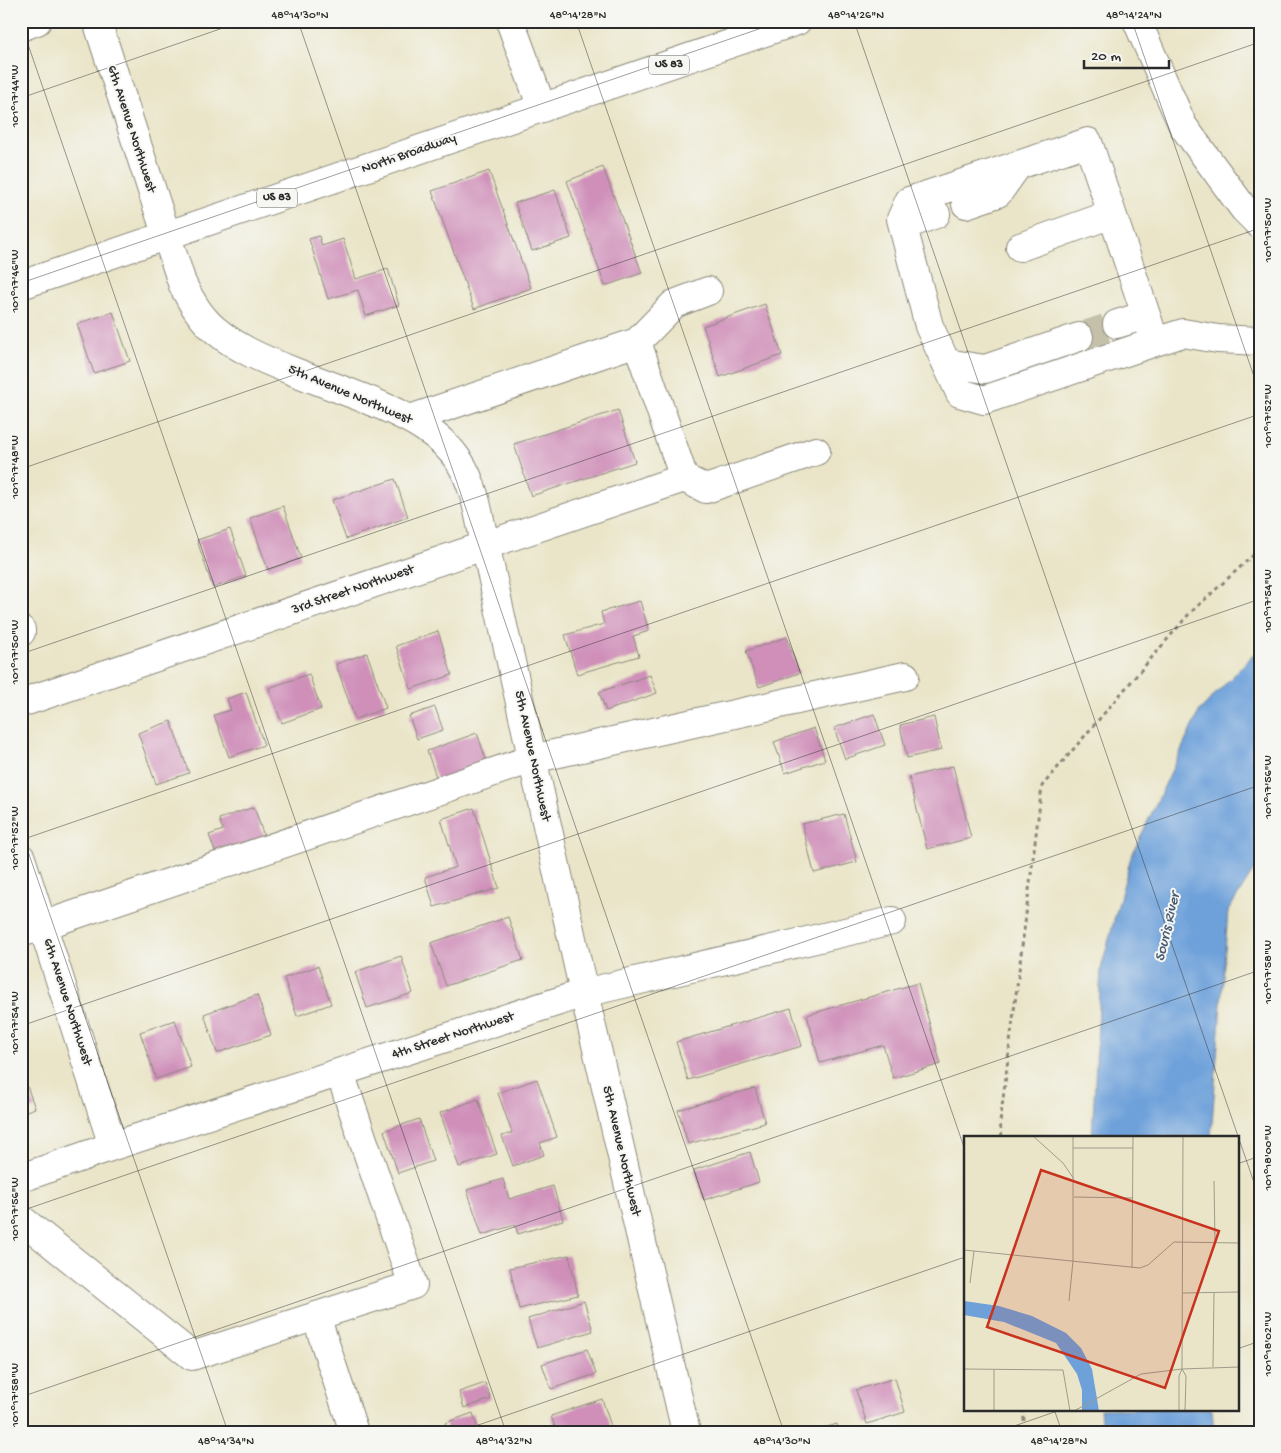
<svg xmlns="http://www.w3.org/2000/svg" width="1281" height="1453" font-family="'Gochi Hand',sans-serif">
<rect width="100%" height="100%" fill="#f6f6f2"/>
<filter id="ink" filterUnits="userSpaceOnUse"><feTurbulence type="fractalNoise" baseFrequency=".02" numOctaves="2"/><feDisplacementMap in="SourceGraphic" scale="10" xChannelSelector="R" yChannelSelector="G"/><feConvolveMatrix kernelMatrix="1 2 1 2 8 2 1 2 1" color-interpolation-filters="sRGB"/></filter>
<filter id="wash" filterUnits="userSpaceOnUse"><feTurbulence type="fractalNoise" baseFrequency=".0096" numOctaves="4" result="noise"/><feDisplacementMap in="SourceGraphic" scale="20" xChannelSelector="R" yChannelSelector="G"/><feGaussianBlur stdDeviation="1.12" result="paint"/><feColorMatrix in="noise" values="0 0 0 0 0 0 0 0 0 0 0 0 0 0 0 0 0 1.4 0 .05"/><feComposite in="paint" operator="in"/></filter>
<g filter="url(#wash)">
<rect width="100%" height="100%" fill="#eae5c8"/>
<path fill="#6ea1da" stroke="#4c6682" d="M1260,648v212l-32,51 -17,226h-119l9,-168 30,-112 69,-147z
M1100,1409h112l2,23h-112z"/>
<g id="blocks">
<path fill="#cf8fb9" d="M603,167l39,106 -37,13 -38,-105z
M489,171l42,117 -57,21 -42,-118z
M555,190l16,48 -39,13 -17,-48z
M319,236l3,10 21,-7 13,40 32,-10 11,36 -33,11 -8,-26 -30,9 -19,-60z
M765,304l17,51 -62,22 -17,-51z
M113,312l17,49 -36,12 -17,-49z
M618,410l17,52 -104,34 -17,-52z
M395,479l13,38 -62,22 -14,-39z
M283,506l18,52 -33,12 -18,-52z
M230,529l16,47 -33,12 -16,-48z
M640,601l9,30 -16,5 6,20 -62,18 -12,-39 39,-11 -3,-12z
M438,631l14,44 -41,14 -15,-43z
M787,637l12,36 -40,14 -13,-36z
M367,653l19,55 -31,11 -19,-55z
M309,674l12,35 -39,14 -13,-35z
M650,675l7,18 -51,18 -7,-19z
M246,692l18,53 -35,12 -15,-42 17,-5 -4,-11z
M435,707l8,23 -26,9 -8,-23z
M874,714l11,31 -40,14 -11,-31z
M934,717l7,33 -34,8 -7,-33z
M171,721l18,52 -33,11 -18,-51z
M814,728l11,32 -40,13 -11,-31z
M477,733l12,35 -50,17 -12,-34z
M953,766l18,72 -44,11 -18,-72z
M254,807l12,35 -50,12 -7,-19 14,-5 -4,-11z
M474,808l25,80 -65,19 -9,-30 31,-10 -15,-48z
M844,814l13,48 -43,11 -12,-49z
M508,917l15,43 -77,26 -15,-43z
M401,956l12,37 -46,15 -12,-36z
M318,966l13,38 -34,12 -13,-38z
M918,983l23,81 -48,14 -10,-33 -63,18 -13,-48z
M257,995l14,40 -54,18 -13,-39z
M791,1008l11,38 -114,34 -12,-38z
M175,1020l16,47 -35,12 -16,-47z
M21,1070l14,38 -14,5z
M537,1079l20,58 -17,6 4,12 -31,11 -11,-30 10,-3 -14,-40z
M755,1088l10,35 -77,21 -10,-34z
M478,1099l19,55 -38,13 -19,-54z
M419,1119l14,42 -35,12 -14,-42z
M750,1152l9,30 -55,18 -10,-30z
M503,1179l6,20 44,-13 10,34 -45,14 -3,-9 -33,10 -15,-45z
M569,1255l9,40 -59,14 -9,-41z
M584,1301l9,30 -56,17 -9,-29z
M587,1349l9,25 -45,15 -9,-25z
M895,1378l10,34 -38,12 -11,-34z
M485,1383l6,16 -27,9 -5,-16z
M602,1399l11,33h-56l-6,-16z
M473,1413l6,19h-31l-3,-9z
M837,1424l2,8h-24v-1z"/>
</g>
</g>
<g filter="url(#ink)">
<use href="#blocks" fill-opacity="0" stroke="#8a887a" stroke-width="1"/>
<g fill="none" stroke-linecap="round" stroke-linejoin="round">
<path stroke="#c4c0a9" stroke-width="28" stroke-dasharray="28 14" stroke-linecap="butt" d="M1079,337l38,-13"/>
<defs>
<path id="minor" d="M97,21l85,262c8,17 18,34 32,46 23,20 53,32 81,43 28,11 57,21 85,33 30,13 60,28 79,56 16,24 20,56 26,83l99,449 102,439
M510,21l32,87
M21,27l16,-6
M966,204l32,-11 20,-28
M903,226l33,-12
M1020,247l92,-33
M1117,324l29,-9
M637,342l37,-38 34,-13
M1155,342l-67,-200 -179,59 -8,18 28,107 31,67 24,7 171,-58 28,-9 35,6 42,2
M946,363l39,6 94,-32
M410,419l227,-77 47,136 22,11 110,-38
M21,630v2
M21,703l663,-225
M21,858l92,288
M21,933l511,-174 373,-83
M21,1178l92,-32 471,-153 308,-72
M21,1219l171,137 221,-71 -73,-212
M316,1316l38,116"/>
<path id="major" d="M1137,21l46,105 61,83 16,16
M21,285l776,-264"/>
</defs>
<use href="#minor" stroke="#8a887a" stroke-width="30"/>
<use href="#major" stroke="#8a887a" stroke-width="30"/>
<path stroke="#8a887a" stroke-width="3" stroke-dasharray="4 4" stroke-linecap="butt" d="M1002,1137l-2,-14 42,-337 147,-172 71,-65
M1023,1409l2,23"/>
<use href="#minor" stroke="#fff" stroke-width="28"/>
<use href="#major" stroke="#fff" stroke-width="28"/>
</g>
</g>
<path fill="none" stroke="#2b2b2b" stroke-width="1" stroke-opacity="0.45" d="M298,21l486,1411M576,21l389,1129M854,21l406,1179M1132,21l128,373M21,24l485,1408M21,98l222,-77M21,283l761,-262M21,469l1239,-427M21,654l1239,-426M21,831l207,601M21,840l1239,-426M21,1026l1239,-427M1237,1164l23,-8M21,1211l1239,-426M1237,1349l23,-8M21,1397l1239,-427M1054,1409l8,23M458,1432l507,-175M997,1432l66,-23"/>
<g text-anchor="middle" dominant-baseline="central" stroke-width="4" stroke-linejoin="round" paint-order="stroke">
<g fill="#f6f6f2" stroke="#686867" stroke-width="1">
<rect x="649" y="55.5" width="40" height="19" rx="4"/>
<rect x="257" y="188.5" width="40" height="19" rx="4"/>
</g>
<g font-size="12" font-weight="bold" fill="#2b2b2b">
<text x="669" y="65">US 83</text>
<text x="277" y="198">US 83</text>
</g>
<g font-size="14" fill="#2b2b2b" stroke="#f6f6f2">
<text transform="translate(131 129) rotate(72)">6th Avenue Northwest</text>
<text transform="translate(409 154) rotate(-19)">North Broadway</text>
<text transform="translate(350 395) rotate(23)">5th Avenue Northwest</text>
<text transform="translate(353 590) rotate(-19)">3rd Street Northwest</text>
<text transform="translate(532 756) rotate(78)">5th Avenue Northwest</text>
<text transform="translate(67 1002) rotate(72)">6th Avenue Northwest</text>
<text transform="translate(453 1036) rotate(-18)">4th Street Northwest</text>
<text transform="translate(621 1151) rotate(77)">5th Avenue Northwest</text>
</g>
<g font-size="15" font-style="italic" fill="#465a71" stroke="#f6f6f2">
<text transform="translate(1168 927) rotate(-77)">Souris River</text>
</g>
</g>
<g transform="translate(964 1136)">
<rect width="275" height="275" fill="#eae5c8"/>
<path d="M0,165l35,5 33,10 34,17 15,15 11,21 7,42h-17v-21l-5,-16 -21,-31 -52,-21 -40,-7z" fill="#6ea1da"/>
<path fill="none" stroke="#9e9b89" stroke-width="1" d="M69,0l30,27 11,16M219,0l-1,233 4,7 -1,35M109,12h60M250,45l1,61M110,61l58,1M0,114l176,18 8,-3 26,-23 65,1M168,132l1,-132M6,147l4,-32M219,157l56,-1M105,165l4,-40v-125M249,231l1,-75M0,233l99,1 7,41M218,233l57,-2M30,234v41M110,275l67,-37 41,-5M215,275v-35l3,-7"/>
<path fill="#c8321e" fill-opacity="0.15" stroke="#c8321e" stroke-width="2.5" d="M77,34l178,61 -54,157 -178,-61z"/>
<rect width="275" height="275" fill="none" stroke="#2b2b2b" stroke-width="2.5"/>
</g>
<rect width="1281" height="1453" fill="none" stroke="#f6f6f2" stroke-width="55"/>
<path d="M1084 60v8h85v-8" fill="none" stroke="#2b2b2b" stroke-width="2.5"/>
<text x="1091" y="60" font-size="15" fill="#2b2b2b" stroke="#f6f6f2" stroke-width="4" paint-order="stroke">20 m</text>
<rect x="28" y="28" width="1226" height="1398" fill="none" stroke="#2b2b2b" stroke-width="2"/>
<g font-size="12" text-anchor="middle" fill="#2b2b2b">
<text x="300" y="18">48°14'30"N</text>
<text x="578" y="18">48°14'28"N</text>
<text x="856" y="18">48°14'26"N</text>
<text x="1134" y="18">48°14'24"N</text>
<text transform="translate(14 96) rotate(-90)" y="4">101°17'44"W</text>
<text transform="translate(1267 230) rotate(-90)" y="4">101°17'50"W</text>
<text transform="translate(14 281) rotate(-90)" y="4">101°17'46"W</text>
<text transform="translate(1267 416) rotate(-90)" y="4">101°17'52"W</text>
<text transform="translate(14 467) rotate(-90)" y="4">101°17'48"W</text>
<text transform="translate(1267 601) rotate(-90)" y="4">101°17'54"W</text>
<text transform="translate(14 652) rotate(-90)" y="4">101°17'50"W</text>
<text transform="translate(1267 787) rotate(-90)" y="4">101°17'56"W</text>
<text transform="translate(14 838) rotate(-90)" y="4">101°17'52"W</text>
<text transform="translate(1267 972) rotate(-90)" y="4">101°17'58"W</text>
<text transform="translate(14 1023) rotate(-90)" y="4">101°17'54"W</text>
<text transform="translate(1267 1158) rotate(-90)" y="4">101°18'00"W</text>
<text transform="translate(14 1209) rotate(-90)" y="4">101°17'56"W</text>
<text transform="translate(1267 1344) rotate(-90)" y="4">101°18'02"W</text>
<text transform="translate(14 1395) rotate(-90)" y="4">101°17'58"W</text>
<text x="226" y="1444">48°14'34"N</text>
<text x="504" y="1444">48°14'32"N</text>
<text x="782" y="1444">48°14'30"N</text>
<text x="1059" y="1444">48°14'28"N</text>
</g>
</svg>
